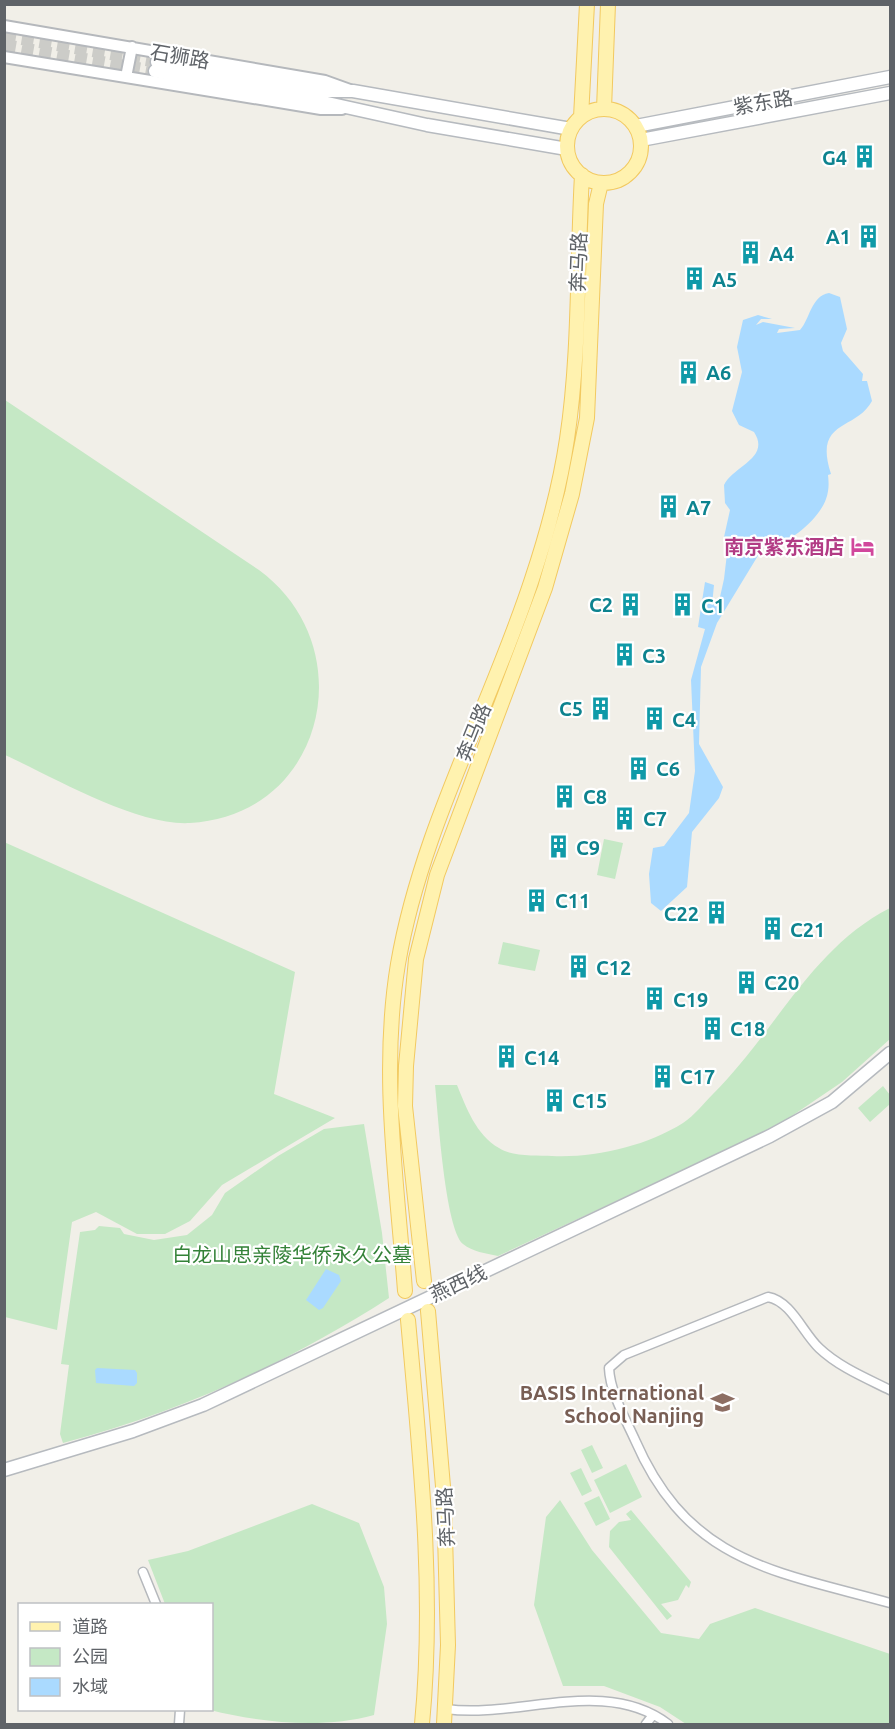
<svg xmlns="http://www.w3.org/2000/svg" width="895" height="1729" font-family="Ubuntu,'Noto Sans SC',sans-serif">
<rect width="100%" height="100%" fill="#f1efe8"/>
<path fill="#c5e8c5" d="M5,400l254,170c105,77 66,246 -69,253 -53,3 -135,-45 -185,-68z
M604,839l19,4 -8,36 -18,-4z
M4,842l291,130 -21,122 61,24 -113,67 -32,36 -25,13h-28l-41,-22 -24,10 -15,108 -52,-13z
M890,908v131l-48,43 -68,46 -276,128c-13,-3 -25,-4 -35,-12 -18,-16 -25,-131 -28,-159h22c9,22 19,50 42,63 13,9 38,7 53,8 44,2 94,-10 131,-33 11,-7 21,-20 30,-29 61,-60 98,-146 177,-186z
M503,942l37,8 -5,21 -37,-7z
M883,1086l7,9v9l-20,18 -12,-14z
M364,1124l18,109 7,65c-101,65 -209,114 -326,145l-3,-9 9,-69 -8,-1 19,-132 15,-2 4,-4 21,2 4,6 30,6 33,-5 25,-20 13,-22 53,-37 46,-27z
M592,1445l11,23 -11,5 -11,-23z
M626,1464l16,33 -32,16 -16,-33z
M581,1468l11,23 -10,5 -12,-23z
M599,1496l11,23 -14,7 -12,-23z
M560,1500l32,50 69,83 38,6 11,-15 45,-16 135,46v70h-204l-26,-17 -56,-21h-41l-29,-81 12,-88z
M312,1504l47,19 25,64 3,37 -13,91c-51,14 -111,8 -164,-5l2,-106h-47l-17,-44 40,-9z
M631,1510l60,72 -2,6 -3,-3 -8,15 -17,4 11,12 -5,4 -58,-73 1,-16 9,-9 12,-2 -5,-6z"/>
<path fill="#aadaff" d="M829,293l11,4 7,32 -6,14 2,8 20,23 -1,7h5l5,20c-16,30 -59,18 -41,73l-3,1c1,8 1,16 -2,24 -7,20 -39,49 -61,45l-48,79 -16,44 -2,77 24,43 -4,11 -27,34 -5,55 -26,24 -10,-8 -2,-29 4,-26 11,-2 25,-33 6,-42 -4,-91 14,-51 -7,-2 7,-45 9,3 -2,20 8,-8 4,-18 4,-34 -4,-8 6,-27 -5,-7 -1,-18c9,-19 47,-27 30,-53l-15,-7 -7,-14 10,-39 -5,-25 6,-27 15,-5 14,4h-11l-5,6 7,-3 32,6 -16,1 -2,4 23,-3c10,-11 11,-34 29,-37z
M326,1269l13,6 2,6 -18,27 -4,2 -13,-10z
M97,1368l38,2 2,3v10l-3,3 -38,-3 -1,-13z"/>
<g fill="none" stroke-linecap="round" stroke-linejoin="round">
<path stroke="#ccccc8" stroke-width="12" stroke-dasharray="12 6" stroke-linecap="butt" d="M4,36l153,26
M4,45l151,26"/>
<defs>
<path id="minor" d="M890,1390c-24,-12 -51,-23 -71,-42 -16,-15 -28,-47 -51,-51l-144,58 -15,13c1,24 16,50 26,72 54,124 140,131 255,163
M143,1572l13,32
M446,1709c72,10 159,-33 222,15
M179,1724l1,-14
M646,1724l7,-9"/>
<path id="tertiary" d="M4,26l321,55 25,9
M4,57l317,52h21
M126,77l6,-30"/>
<path id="secondary" d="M157,62l168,29h28l218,38
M155,71l168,31 104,23 140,24
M636,126l254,-49
M641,140l249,-47
M4,1470l129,-39 70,-26 567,-269 62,-34 58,-49"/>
<path id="primary" d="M604,109l4,-105
M567 146a37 37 0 1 1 74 0a37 37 0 1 1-74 0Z
M581,117l6,-113
M424,1281l-19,-175 1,-40 10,-107 21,-84 108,-287 27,-94 15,-76 9,-214 5,-21
M405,1291c-8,-109 -25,-219 -7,-327 23,-135 92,-256 134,-385 15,-45 28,-93 35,-140 13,-86 10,-176 15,-264
M428,1311l16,187 4,147 -4,79
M408,1320c12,135 27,270 14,404"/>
</defs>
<use href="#minor" stroke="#b5b8bc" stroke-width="11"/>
<use href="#tertiary" stroke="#b5b8bc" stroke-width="14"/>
<use href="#secondary" stroke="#b6babf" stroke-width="15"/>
<use href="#primary" stroke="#f2c960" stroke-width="16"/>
<use href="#minor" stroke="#fff" stroke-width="8"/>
<use href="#tertiary" stroke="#fff" stroke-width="10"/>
<use href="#secondary" stroke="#fff" stroke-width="12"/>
<use href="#primary" stroke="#fff2af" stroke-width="14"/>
</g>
<defs>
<symbol id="building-bare" viewBox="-9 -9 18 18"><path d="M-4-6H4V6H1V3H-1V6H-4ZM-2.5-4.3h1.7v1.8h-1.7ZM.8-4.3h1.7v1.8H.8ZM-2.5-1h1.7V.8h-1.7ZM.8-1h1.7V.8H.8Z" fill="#0f9aa8" stroke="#fff" stroke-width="2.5" paint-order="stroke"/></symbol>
<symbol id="hotel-bare" viewBox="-9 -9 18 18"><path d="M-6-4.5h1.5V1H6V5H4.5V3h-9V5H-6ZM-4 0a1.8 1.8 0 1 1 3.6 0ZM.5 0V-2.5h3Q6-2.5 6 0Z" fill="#d1479c" stroke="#fff" stroke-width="2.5" paint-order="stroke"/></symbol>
<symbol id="school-bare" viewBox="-9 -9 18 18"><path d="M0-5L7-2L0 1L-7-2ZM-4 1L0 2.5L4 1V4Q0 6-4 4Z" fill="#8d6e63" stroke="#fff" stroke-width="2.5" paint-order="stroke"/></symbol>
</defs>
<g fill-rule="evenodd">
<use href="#building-bare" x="848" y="140" width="33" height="33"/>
<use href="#building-bare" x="852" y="220" width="33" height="33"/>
<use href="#building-bare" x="734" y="236" width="33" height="33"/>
<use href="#building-bare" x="678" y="262" width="33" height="33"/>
<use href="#building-bare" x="672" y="356" width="33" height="33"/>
<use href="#building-bare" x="652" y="490" width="33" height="33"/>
<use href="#hotel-bare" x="846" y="530" width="33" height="33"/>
<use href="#building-bare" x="614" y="588" width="33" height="33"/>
<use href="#building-bare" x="666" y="588" width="33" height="33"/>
<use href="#building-bare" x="608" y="638" width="33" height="33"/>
<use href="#building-bare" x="584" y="692" width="33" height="33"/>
<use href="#building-bare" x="638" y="702" width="33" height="33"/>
<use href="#building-bare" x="622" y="752" width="33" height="33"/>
<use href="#building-bare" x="548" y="780" width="33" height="33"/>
<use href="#building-bare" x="608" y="802" width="33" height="33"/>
<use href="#building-bare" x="542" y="830" width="33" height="33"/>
<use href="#building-bare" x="520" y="884" width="33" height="33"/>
<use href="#building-bare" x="700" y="896" width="33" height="33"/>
<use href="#building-bare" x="756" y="912" width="33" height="33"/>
<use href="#building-bare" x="562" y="950" width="33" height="33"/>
<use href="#building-bare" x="730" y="966" width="33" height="33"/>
<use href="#building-bare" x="638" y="982" width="33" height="33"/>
<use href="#building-bare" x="696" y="1012" width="33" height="33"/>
<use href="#building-bare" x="490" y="1040" width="33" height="33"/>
<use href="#building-bare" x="646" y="1060" width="33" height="33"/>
<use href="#building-bare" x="538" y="1084" width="33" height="33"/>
<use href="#school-bare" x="706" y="1386" width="33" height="33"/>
</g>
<g text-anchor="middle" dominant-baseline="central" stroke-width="4.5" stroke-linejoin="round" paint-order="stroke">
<g font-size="20" fill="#5f6368" stroke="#fff">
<text transform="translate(180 56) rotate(10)">石狮路</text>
<text transform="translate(763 102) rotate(-10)">紫东路</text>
<text transform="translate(578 262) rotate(-88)">奔马路</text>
<text transform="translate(473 732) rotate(-68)">奔马路</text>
<text transform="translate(458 1283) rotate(-25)">燕西线</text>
<text transform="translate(445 1517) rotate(-93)">奔马路</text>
</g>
<g font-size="20" font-weight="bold" fill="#0d838f" stroke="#fff" text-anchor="start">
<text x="847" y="157" text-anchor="end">G4</text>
<text x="851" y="236" text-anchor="end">A1</text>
<text x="769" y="253">A4</text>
<text x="712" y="279">A5</text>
<text x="706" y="372">A6</text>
<text x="686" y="507">A7</text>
<text x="613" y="604" text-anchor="end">C2</text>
<text x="701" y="605">C1</text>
<text x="642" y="655">C3</text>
<text x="583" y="708" text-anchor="end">C5</text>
<text x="672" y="719">C4</text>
<text x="656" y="768">C6</text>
<text x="583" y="796">C8</text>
<text x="643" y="818">C7</text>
<text x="576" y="847">C9</text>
<text x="555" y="900">C11</text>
<text x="699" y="913" text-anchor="end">C22</text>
<text x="790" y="929">C21</text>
<text x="596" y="967">C12</text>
<text x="764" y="982">C20</text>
<text x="673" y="999">C19</text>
<text x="730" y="1028">C18</text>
<text x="524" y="1057">C14</text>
<text x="680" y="1076">C17</text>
<text x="572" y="1100">C15</text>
</g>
<g font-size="20" font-weight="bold" fill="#b23c85" stroke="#fff" text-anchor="end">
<text x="844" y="546">南京紫东酒店</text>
</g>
<g font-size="20" fill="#348238" stroke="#fff">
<text x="292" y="1254">白龙山思亲陵华侨永久公墓</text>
</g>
<g font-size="20" font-weight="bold" fill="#785e54" stroke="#fff" text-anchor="end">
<text x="704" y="1392">BASIS International<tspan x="704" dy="23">School Nanjing</tspan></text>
</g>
</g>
<rect width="895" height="1729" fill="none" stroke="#5f6368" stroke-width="12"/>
<rect x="18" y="1603" width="195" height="108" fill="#ffffff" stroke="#bfc1c3" stroke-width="1.5"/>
<rect x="30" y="1622" width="30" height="9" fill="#fff2af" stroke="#bfc1c3" stroke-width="1.5"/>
<text x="72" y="1633" font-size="18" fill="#5f6368">道路</text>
<rect x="30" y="1648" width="30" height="18" fill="#c5e8c5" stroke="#bfc1c3" stroke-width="1.5"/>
<text x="72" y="1663" font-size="18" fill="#5f6368">公园</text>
<rect x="30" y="1678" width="30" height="18" fill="#aadaff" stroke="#bfc1c3" stroke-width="1.5"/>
<text x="72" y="1693" font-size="18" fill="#5f6368">水域</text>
</svg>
